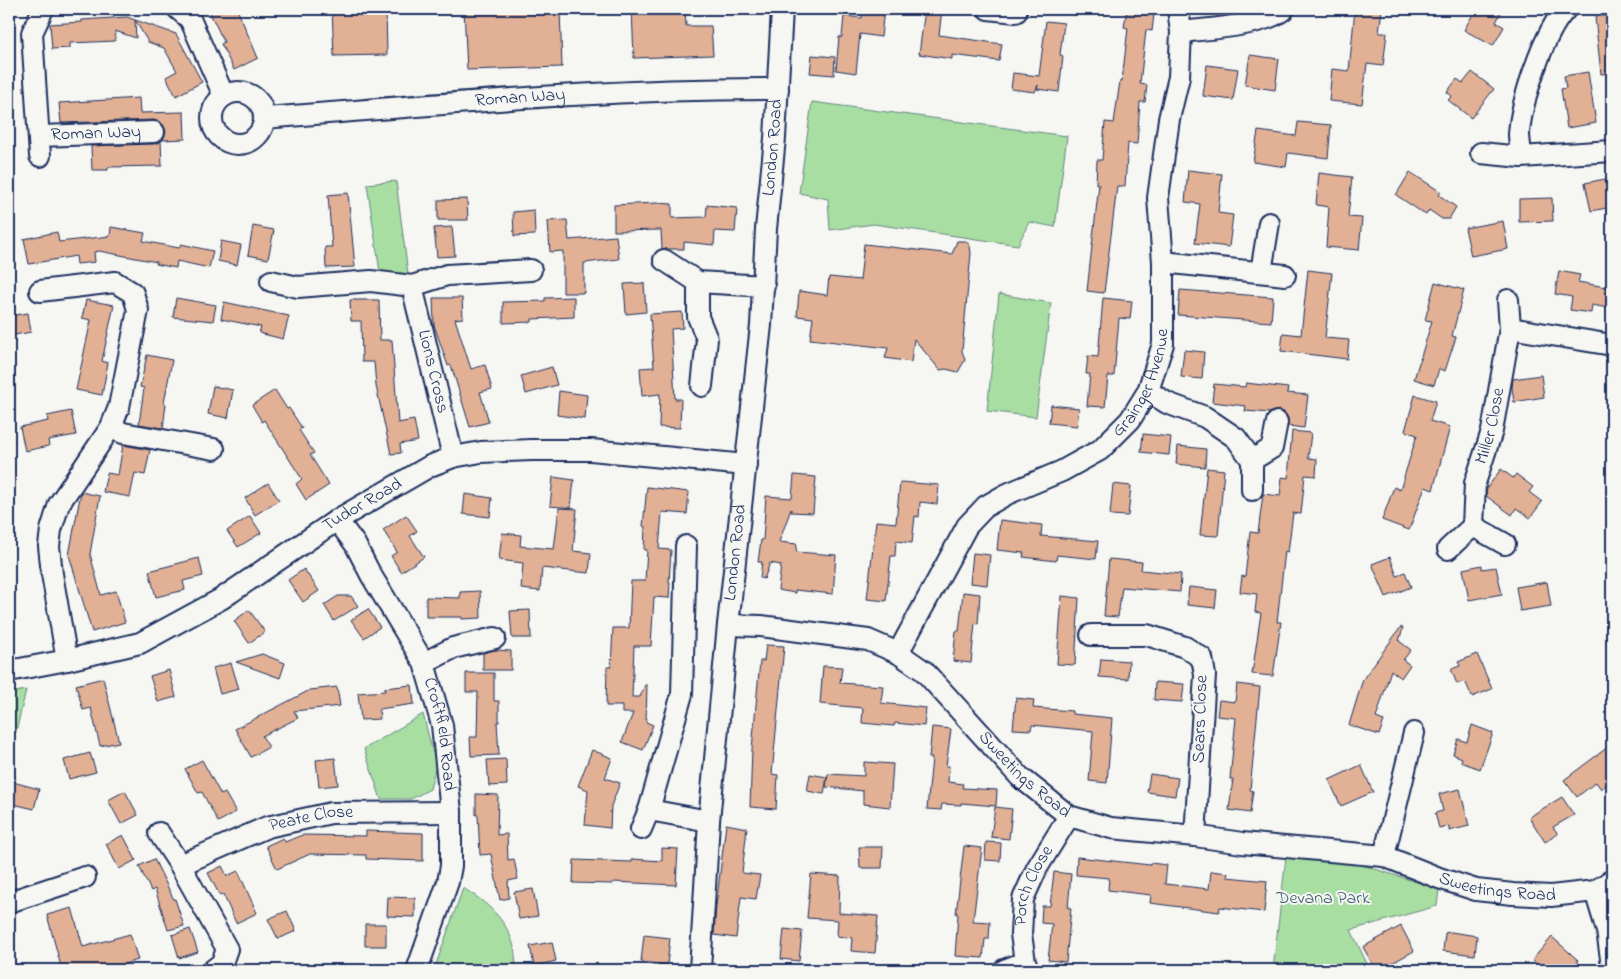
<svg xmlns="http://www.w3.org/2000/svg" width="1621" height="979" font-family="'Indie Flower',sans-serif">
<rect width="100%" height="100%" fill="#f6f6f2"/>
<filter id="ink" filterUnits="userSpaceOnUse"><feTurbulence type="fractalNoise" baseFrequency=".02" numOctaves="2"/><feDisplacementMap in="SourceGraphic" scale="10" xChannelSelector="R" yChannelSelector="G"/><feConvolveMatrix kernelMatrix="1 2 1 2 8 2 1 2 1" color-interpolation-filters="sRGB"/></filter>
<g filter="url(#ink)">
<path fill="#a8dea2" stroke="#628680" d="M812,102l255,34 -12,91 -26,-5 -11,23 -144,-21 -44,6 -2,-31 -29,-6z
M396,181l12,93 -28,-2 -13,-88z
M999,294l52,9 -15,114 -49,-6z
M26,690l-10,42 -7,-2v-37z
M423,714l13,51 -6,24 -19,10h-30l-17,-50z
M1286,857l57,2 96,30 -2,17 -86,24 19,40h-97z
M463,888c23,14 44,31 51,59 1,7 2,16 2,23h-82z"/>
<path fill="#e2b094" stroke="#1b2f5e" d="M208,9h29l21,49 -24,12 -13,-26 3,-2z
M332,9h54l1,46 -53,1z
M464,9h96l2,58 -95,3z
M632,9h53l1,17h25l2,29 -79,3z
M863,9h21l-3,28 -21,-3 -4,39 -20,-3 3,-33h3l2,-21 18,2z
M925,9h17l-3,26 63,9 -3,17 -47,-6v4l-33,-5z
M1127,9l27,5 -2,17 -6,-1 -6,54 7,1 -2,17h-5l-3,42 -9,-1 -3,43h-8l-13,107 -17,-2 12,-107h-3l1,-24h5l3,-38 9,1 6,-42h2l6,-53 -4,-1z
M1355,9h27l-3,24h8l-4,33 -16,-2 -5,40 -33,-3 3,-32 17,2z
M1476,9h27l-7,13 8,5 -11,19 -29,-16z
M1612,15v58l-11,1 -6,-57z
M127,17l8,3 1,18 -21,-7v10l-45,2v5l-18,1 -2,-25 32,-2v-2z
M135,20l41,14 26,48 -26,14 -10,-19 11,-6 -13,-23 -16,-6z
M1046,21l18,2 -4,32 3,1 -4,36 -22,-3 1,-4 -3,7 -24,-3 2,-16 26,3z
M812,55l23,2 -1,18 -24,-2z
M1250,55l29,4 -4,31 -30,-5z
M1207,65l31,4 -5,31 -30,-4z
M1472,72l22,17 -23,29 -23,-18 4,-4 -5,-4 10,-13 6,4z
M1588,72l8,51 -29,5 -6,-39 5,-1 -2,-12z
M139,98l1,15 44,-1 1,27 -23,1 4,-8 -2,-6 -4,-4 -6,-2 -93,3 -2,-20z
M1298,122l33,3 -3,33 -40,-5 -2,14 -33,-5 5,-31 38,5z
M161,141l1,25 -54,1v3h-16l-1,-24 63,-2z
M1188,170l34,4 -4,39 15,2 -4,32 -34,-4 5,-39 -15,-2z
M1410,172l31,20 -2,3 17,12 -7,12h-7l-13,-9 -3,5 -30,-20z
M1319,173l33,4 -4,40 14,1 -3,32 -33,-3 3,-40 -13,-2z
M1605,179l1,4 6,-2v26l-21,4 -6,-28z
M348,193l7,74 -29,1 -1,-21h7l-4,-52z
M1552,198l1,23 -34,1v-23z
M467,199l1,21h-30v-20z
M657,203l15,1v14l34,-1 1,-12 30,3 -2,24 -20,-1 -1,14 -30,-3v7h-22l-1,-19 -47,1v-26z
M534,210l1,25 -21,1 -1,-24z
M567,220l2,20 47,-4 3,23 -35,4v30h-21v-42l-13,1 -2,-31z
M1503,221l5,28 -37,7 -6,-28z
M253,226l21,4 -6,29 -20,-4z
M111,227l34,6 -2,8 36,7 2,-4 32,7 -4,17 -32,-7 -1,7 -20,-4 1,-2 -58,-11 -5,1 1,10 -18,2 -1,-8 -47,8 -5,-25 33,-7 2,10 51,-6z
M452,227l3,29 -18,1 -3,-29z
M221,241l20,4 -4,20 -19,-4z
M957,241h9l4,5 1,7 -9,98 3,9 -7,12 -12,-3 -6,1 -26,-31 -3,23 -26,-4 3,-10 -78,-9 3,-21 -16,-2 2,-25 28,4 2,-18 31,3 4,-36 88,10z
M1308,270l24,3 -7,65 24,2 -2,19 -66,-8 2,-18 18,2z
M1559,271l21,4 -2,7 33,6 -3,20 -16,-3 -1,8 -21,-3 2,-13 -17,-3z
M1435,282l29,8 -12,46 4,1 -11,34 -6,-2 -5,16 -20,-6 18,-58 -7,-1z
M644,283l2,29 -20,2 -2,-30z
M1180,290l93,7 -2,25 -93,-7z
M574,297v20l-42,2v3l-29,1v-21l42,-1v-3z
M176,298l40,7 -3,16 -40,-4z
M433,298h29l1,20 -8,1 16,50 14,-4 7,24 -12,3 9,30 -19,5 -19,-62 -3,1 -14,-41z
M1103,298l29,3 -2,18 -11,-1 -5,58h-6l-3,31 -18,-1 3,-32h-4l2,-18 10,1z
M86,300l28,5 -12,56 6,2 -6,32 -26,-5 15,-70 -9,-2z
M350,300h29l1,40h12l6,83 16,-3 4,21 -18,3 1,9 -10,1 -15,-68 -2,-24h-12l-1,-41h-10z
M224,302l65,14 -6,23 -24,-6 2,-6 -40,-8z
M682,312l1,16 -12,1 4,70h6l-1,29 -21,-1 1,-33 -18,2 -2,-28 14,-1 -4,-53z
M28,313l3,19 -22,4v-20z
M1184,350l20,2 -2,27 -21,-2z
M147,355l25,5 -8,43 2,1 -3,24 -24,-4 5,-36 -4,-1z
M552,367l5,18 -31,9 -5,-18z
M1541,375l3,22 -30,5 -2,-14 1,-9z
M1246,383l42,5 -1,5 21,2 -4,33 -16,-2v-8l-3,-5 -5,-3 -6,1 -4,2 -25,-2 1,-5 -34,-4 2,-18 31,3z
M213,386l20,4 -5,28 -20,-4z
M275,390l12,19 2,-1 13,20 -3,2 15,23 -4,2 19,30 -23,15 -10,-16 6,-5 -38,-59 -2,2 -10,-17z
M559,391l28,4 -2,24 -28,-4z
M1415,395l21,6 -6,20 20,6 -17,63 -8,-3 -16,43 -27,-10 12,-33 6,3 17,-55 -12,-4z
M1051,405l28,3 -2,18 -28,-3z
M71,411l5,24 -28,5 1,6 -24,5 -5,-24 28,-6 -1,-5z
M1292,431l19,2 -3,25 9,1 -1,17 -11,-1 -4,39 -8,-1 -5,39 -3,-1 -8,71h4l-8,54 -21,-2 9,-61 -6,-1 2,-18 -17,-2 2,-16 3,1 5,-45 8,1 5,-39 17,2 2,-19 6,1z
M1143,434l28,3 -2,18 -28,-3z
M123,445l27,5 -5,25 -10,-2 -5,24 -27,-5 4,-19 11,2z
M1178,446l28,3 -1,18 -29,-3z
M1207,468l17,2 -6,66 -18,-1z
M1501,469l12,9 3,-4 17,13 -4,5 13,10 -12,16 -14,-10 -4,7 -26,-19 1,-8z
M794,475l22,2 -3,36 -22,-1v-3l-12,33 18,2 -1,8 40,3 -3,39 -38,-4v3l-17,-3 3,-25 -11,-2 -6,16 -4,-1 2,-16h-4l3,-22h2l3,-44 26,2z
M553,477l21,3 -3,28 -21,-2z
M900,482l39,3 -2,19 -17,-2 -1,15 -4,-1 -3,27 -16,-2 -1,15h-4l-5,45 -19,-2 9,-78 20,2z
M268,483l11,17 -24,15 -10,-17z
M1113,484l18,2 -3,30 -18,-1z
M647,487l42,5 -2,22 -25,-2 -3,37 12,1 -2,32h1l-1,16 -15,-1 -3,49h-17l-2,51h8l5,-12h2l-1,37 7,3 -10,25 -21,-8 11,-29h-11v-7h-16l1,-39h4l2,-39h16l2,-47h14l2,-31h-3l1,-23 -2,-1z
M81,492l19,4 -10,58 11,41 15,-4 9,31 -33,10 -23,-77z
M465,494l27,4 -2,19 -27,-3z
M559,508l18,1 -4,42 18,2 -2,20 -47,-5 -2,23 -19,-2 2,-26 -24,-3 3,-27 19,2 -1,11 34,3z
M406,515l11,16 -7,5 14,21 -23,15 -10,-16 6,-4 -14,-22z
M250,516l11,17 -23,14 -11,-16z
M1000,520l42,5 -1,11 57,5 -2,18 -39,-4 -1,6 -33,-4 1,-4 -27,-3z
M973,553l17,2 -3,30 -17,-2z
M1390,557l7,19 8,-4 6,15 -25,10 -14,-33z
M199,558l4,18 -20,5 2,9 -29,7 -7,-26z
M1109,559l33,3 -1,8 40,4 -1,18 -58,-5 -4,30 -14,-1z
M1482,565v4l14,-2 6,27 -33,6 -6,-31z
M304,569l15,22 -16,11 -15,-22z
M1547,582l4,24 -31,5 -4,-24z
M1189,587l28,3 -2,18 -28,-3z
M480,591l1,27 -19,1v-2h-36v-20l34,1v-6z
M963,592l17,2 -2,30 -3,-1 -4,40 -18,-2 3,-30h3z
M338,596h13l7,10 -24,15 -10,-16z
M1062,596l17,2 -4,67 -18,-1z
M368,609l12,18 -16,11 -13,-18z
M249,610l16,22 -16,11 -15,-22z
M530,610l1,28h-19l-2,-27z
M1401,627l2,1 -4,13 12,9 -8,10 7,5 -9,13 -10,-8 -15,48 8,3 -5,14 -30,-10 14,-46z
M766,645l18,1 -12,128 6,1 -2,34 -26,-2 2,-58 8,-88h4z
M495,650l16,1v19h-28v-17z
M262,654l23,9 -5,15 -44,-16z
M1477,654l15,35 -20,8 -7,-16 -8,3 -6,-15 9,-3 -2,-4z
M1101,659l28,2 -1,18 -29,-2z
M231,663l8,26 -19,5 -7,-26z
M823,666l19,1 -2,16 43,3 -2,17 45,5 -2,18 -29,-3 -1,3 -32,-3 1,-15 -43,-4z
M169,670l7,27 -18,5 -8,-26z
M466,673h28v28h5v21h-2l2,33 -28,1 -1,-19h7l1,-45h-12z
M103,678l16,64 -19,4 -9,-38 -8,2 -7,-25z
M1155,682l29,2 -2,18 -28,-2z
M1237,684l23,3 -10,103 3,1 -3,22 -21,-3 4,-31h-3l6,-61 -19,-2 2,-16 16,2z
M412,685l2,19 -35,5 1,10 -19,1 -3,-27 27,-2 -1,-3z
M337,687l3,19 -46,5 4,7 -36,18 7,11 -18,10 -16,-28 75,-39z
M1016,698l18,2 -1,8 39,3v3l40,4 -5,65 -18,-2 4,-50 -61,-6 -1,5 -18,-1z
M1472,725l21,8 -13,36 -19,-7 1,-4 -9,-4 5,-15 9,3z
M932,727l19,2 -5,37h3l-1,16 15,2 -1,4 35,2 -1,16 -35,-3v2l-19,-1 -1,6 -14,-1 5,-51h-3z
M1612,744v36l-11,9 -5,-7 -19,15 -13,-17z
M592,750l20,8 -7,20 15,5 -9,23 -1,22 -25,-3 3,-35 -10,-4z
M90,753l6,19 -27,7 -5,-19z
M335,758l3,27 -19,2 -3,-27z
M506,759l1,26 -18,1 -2,-26z
M202,760l19,35 4,-2 11,19 -18,10 -16,-30 -4,1 -13,-24z
M864,762l29,2 -3,43 -27,-3v-13l-37,-4 2,-13 36,2z
M1361,765l12,27 -32,14 -12,-26z
M810,774l17,3 -3,17 -17,-3z
M1150,774l28,4 -3,18 -28,-4z
M9,781l30,8 -5,20 -25,-6z
M1460,789l9,37 -20,5v-5l-10,2 -4,-15 8,-2 -4,-17z
M125,791l13,24 -17,9 -13,-24z
M476,794l22,1 -1,40 10,-1 1,26 6,-1 4,20 -10,2 1,17 -9,2 -9,-46 -11,1 -2,-40h-2z
M1562,797l12,18 -21,12 5,7 -13,8 -16,-25z
M995,807l17,2 -3,30 -18,-2z
M726,824l21,4 -5,45 18,2 -4,24 -15,-2 -5,41 -22,-3 2,-29z
M366,831l57,2v28l-57,-2v-4l-56,-1 -33,15 -11,-23 17,-8 2,4 17,-7 64,1z
M123,835l13,25 -17,9 -13,-25z
M986,842l15,1 -1,18 -15,-1z
M964,846l18,2 -9,73 17,1 -1,17h-4l-2,19 -28,-2 3,-42h-2z
M859,847h24l-1,21h-22z
M662,848l16,1 -2,36 -63,-3v2l-40,-1 1,-23 58,2v-3l30,2z
M1077,857l73,8v-2l17,2 -2,19 44,5 2,-18 17,2 -1,4 40,4 -3,31 -44,-5 -1,5 -69,-9 1,-8 -43,-5 1,-12 -33,-3z
M154,859l20,41 1,-1 9,27 -16,4 -13,-41 -4,2 -12,-25z
M222,866l5,10 11,-5 19,42 -21,10 -13,-29 -3,2 -12,-23z
M1054,872l17,2 -3,34h3l-5,54 -18,-2 4,-36 -11,-1 1,-17h8z
M811,874l29,2 -1,37 39,3 -3,37 -24,-2 1,-13 -15,-2 1,-16 -31,-2z
M533,889l5,27 -19,3 -5,-27z
M388,897l27,1v19l-28,-1z
M72,908l11,39 47,-13 8,26 -35,10h-41l-15,-55z
M287,911l9,20 -18,8 -10,-20z
M365,924h21v22h-21z
M1401,926l13,25 -35,19h-3l-13,-23z
M190,929l8,23 -19,6 -7,-23z
M784,929l18,2 -3,30 -18,-2z
M1451,932l26,4 -2,19 -32,-4 2,-18z
M644,935l26,3 -3,27 -26,-3z
M1552,937l27,24 -9,9h-26l-12,-10z
M552,942l4,19 -22,5 -4,-20z"/>
<g fill="none" stroke-linecap="round" stroke-linejoin="round">
<defs>
<g id="minor">
<path d="M178,9l12,10 34,77"/>
<path d="M988,9l28,3"/>
<path d="M1181,32c25,-3 84,-6 103,-23"/>
<circle cx="238" cy="118" r="26"/>
<path id="s1" d="M265,118c170,-13 342,-30 513,-29"/>
<path id="s2" d="M40,136l114,-4"/>
<path d="M1481,153l40,4 91,-6"/>
<path d="M40,156l-8,-123 11,-24"/>
<path d="M1521,157c0,-8 -2,-16 -2,-23 2,-32 25,-103 47,-125"/>
<path d="M664,260l34,22 66,4"/>
<path d="M1163,262l122,13"/>
<path d="M1261,272l8,-49"/>
<path d="M271,281l27,6 73,-6 41,5 35,-11 84,-5"/>
<path d="M698,282v35l9,22 -5,47"/>
<path id="s3" d="M412,286l41,171"/>
<path d="M40,291l75,-9 18,11 5,17 -19,97 -8,20 -52,77 -8,26 -2,16 3,28 15,86"/>
<path d="M1510,328l102,17"/>
<path d="M1148,391l19,12 38,14 31,21 16,22v30"/>
<path d="M111,427l12,6 91,16"/>
<path d="M1252,460l20,-12 5,-26"/>
<path id="s4" d="M337,520l18,24 16,31 53,88 18,62 9,87v54l-3,16 -31,88"/>
<path id="s5" d="M1505,544l-32,-18 2,-43 17,-52 18,-103 -2,-28"/>
<path d="M1448,549l25,-23"/>
<path id="s6" d="M728,625l33,1 107,14 30,13 26,18 96,106 49,39 42,12 84,8 47,7 142,13 55,22 37,12 37,4 38,2 44,-5 17,-11"/>
<path d="M1091,635h56l38,12 17,11 3,17 -10,161"/>
<path id="s7" d="M898,653l69,-127 19,-20 21,-12 55,-23 38,-21 30,-30 18,-29 15,-47v-82l-5,-64 11,-79 10,-42 2,-45 -3,-23"/>
<path d="M424,663l29,-15 42,-10"/>
<path id="s8" d="M9,671l58,-11 73,-17 81,-44 116,-79 93,-54 23,-9 28,-5 50,-2h60l155,15"/>
<path d="M649,810l60,11"/>
<path d="M641,829l8,-19 33,-116 4,-148"/>
<path d="M159,833l21,32 47,84 -5,14 -9,7"/>
<path d="M1384,856l30,-123"/>
<path id="s9" d="M180,865l87,-38 64,-14 120,-1"/>
<path d="M1595,891l12,40 5,34"/>
<path d="M9,902l76,-25"/>
<path id="s10" d="M700,970l9,-149 19,-196 33,-300 5,-96 9,-91 7,-129"/>
<path d="M1004,970l21,-8"/>
<path id="s11" d="M1029,970l-4,-8 -4,-28 2,-35 14,-31 32,-52"/>
</g>
</defs>
<use href="#minor" stroke="#1b2f5e" stroke-width="24"/>
<use href="#minor" stroke="#f6f6f2" stroke-width="20"/>
</g>
</g>
<g text-anchor="middle" dominant-baseline="central" stroke-width="4" stroke-linejoin="round" paint-order="stroke">
<g font-size="18" fill="#1b2f5e" stroke="#f6f6f2">
<text stroke="none"><textPath href="#s1" startOffset="256">Roman Way</textPath></text>
<text stroke="none"><textPath href="#s2" startOffset="56">Roman Way</textPath></text>
<text stroke="none"><textPath href="#s10" startOffset="826">London Road</textPath></text>
<text stroke="none"><textPath href="#s3" startOffset="88">Lions Cross</textPath></text>
<text stroke="none"><textPath href="#s7" startOffset="381">Grainger Avenue</textPath></text>
<text stroke="none"><textPath href="#s5" startOffset="139">Miller Close</textPath></text>
<text stroke="none"><textPath href="#s8" startOffset="396">Tudor Road</textPath></text>
<text stroke="none"><textPath href="#s10" startOffset="419">London Road</textPath></text>
<text transform="translate(1201 719) rotate(-88)">Sears Close</text>
<text stroke="none"><textPath href="#s4" startOffset="241">Croftfield Road</textPath></text>
<text stroke="none"><textPath href="#s6" startOffset="350">Sweetings Road</textPath></text>
<text stroke="none"><textPath href="#s9" startOffset="140">Peate Close</textPath></text>
<text stroke="none"><textPath href="#s6" startOffset="848">Sweetings Road</textPath></text>
<text stroke="none"><textPath href="#s11" startOffset="88">Porch Close</textPath></text>
</g>
<g font-size="18" fill="#3e5b6f" stroke="#f6f6f2">
<text x="1323" y="899">Devana Park</text>
</g>
</g>
<rect width="1621" height="979" fill="none" stroke="#f6f6f2" stroke-width="30"/>
<rect x="15" y="15" width="1591" height="949" fill="none" stroke="#1b2f5e" stroke-width="2" filter="url(#ink)"/>
</svg>
